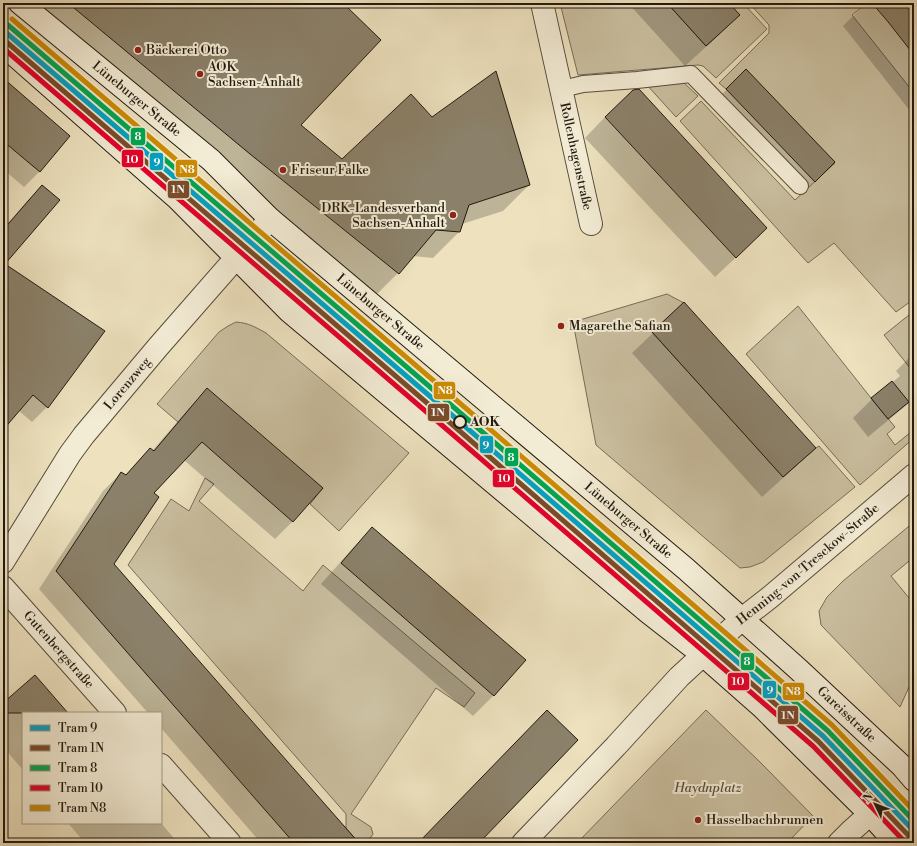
<svg xmlns="http://www.w3.org/2000/svg" width="917" height="846" font-family="'Libre Bodoni',serif">
<rect width="100%" height="100%" fill="#ede1be"/>
<filter id="stains"><feTurbulence type="fractalNoise" baseFrequency=".005" numOctaves="4"/><feColorMatrix values="0 0 0 0 .2 0 0 0 0 .09 0 0 0 0 .02 0 0 0 .5 -.17"/></filter>
<radialGradient id="worn" r=".72"><stop offset=".6" stop-color="#630" stop-opacity="0"/><stop offset="1" stop-color="#630" stop-opacity=".3"/></radialGradient>
<path fill="#cabfa0" stroke="#766c58" d="M560,3h107l39,43 33,-31 -10,-12h14l24,26 -51,49 -13,-12 -5,-1 -120,10z
M749,3h111l2,4 -10,8 62,78v206l-18,13 -62,-69 -26,20 -128,-142 21,-20 94,99 40,-37 -89,-93 -20,19 -7,-6 50,-50v-8z
M683,82l15,14 -22,21 -30,-33z
M667,294l17,9 -32,29 131,145 33,-29 3,-2 36,41 -92,75 -13,5 -10,1 -144,-123 -23,-123z
M798,306l73,92 24,29 -8,7 8,11 16,-13 3,3v3l-54,47 -114,-131z
M914,311v62l-30,-38z
M236,322c13,1 19,5 30,11l143,120 -70,78 -29,-27 13,-16 -145,-66 -21,-18 62,-72 9,-6z
M205,478l9,6 -15,17 104,90 20,-26 152,128 -11,14 -28,-19 -85,126 20,13 2,7 -6,9h-8l-13,-15v-14l-218,-249 43,-66 18,12z
M914,522v35l-23,19 23,28v72l-14,31 -79,-82 -2,-14 8,-14 16,-16z
M706,710l55,53 52,53 -26,27h-210z"/>
<path fill="#0003" d="M10,3h331l-41,122 42,36 90,-43 97,67 -26,26 -41,13 -3,8 -26,26 -20,-2 -15,17 -26,26z
M628,3h99l11,12 -20,21 -33,30z
M866,3h48v113l-71,-90z
M746,71l88,91 -25,25 -88,-92z
M3,80l66,57 -30,35 -15,15 -21,-18z
M605,117l140,132 -30,28 -130,-139z
M42,186l-38,78 100,68 -57,75 -15,15 -14,-12 -15,19v-200l24,-28z
M653,333l161,115 -20,20 -32,29 -130,-144z
M914,353v46l-46,38 -15,-19 19,-19 28,-23 -4,-5z
M207,390l86,131 -18,18 -91,-79 -32,34 -39,70 244,279h-96l-100,-115v-15h-13l-109,-124 64,-98 18,-18 4,3 25,-27 2,2 38,-44z
M372,528l152,132 -31,36 -20,20 -152,-132 31,-35z
M3,704l64,9h-44v57l-20,-23z
M68,823h93l17,20h-93z"/>
<path fill="#8b816a" stroke="#211910" d="M68,3h275l38,37 -80,85 41,34 69,-65 21,23 64,-46 34,114 -61,20 -9,27 -24,-2 -37,44 -149,-120z
M667,3h62l11,12 -34,31z
M872,3h42v52l-25,-32z
M746,69l89,93 -20,20 -89,-93z
M3,78l67,58 -30,36 -37,-31z
M639,89l128,139 -31,30 -131,-141 28,-27z
M42,185l18,15 -55,64 100,67 -57,77 -15,-13 -30,35v-200z
M684,302l132,146 -33,29 -131,-145z
M892,381l17,21 -21,17 -17,-21z
M207,388l116,100 -30,34 -91,-80 -48,51 5,4 -45,67 245,279h-65l-238,-272 65,-99 5,3 24,-27 4,3z
M372,527l154,133 -32,36 -153,-133z
M35,675l33,38h-65v-10z
M547,710l31,30 -45,47 -54,56h-61z"/>
<g fill="none" stroke-linecap="round" stroke-linejoin="round">
<defs>
<path id="service" d="M562,89l21,-5 54,-4 54,-6 109,112"/>
<g id="minor">
<path id="s1" d="M542,3l49,221"/>
<path id="s2" d="M3,562l67,-108 14,-19 74,-88 112,-128"/>
<path id="s3" d="M3,587l112,126"/>
<path d="M161,765l69,78"/>
<path id="s4" d="M523,843l93,-97 63,-69 63,-58 27,-21 145,-123"/>
<path d="M839,843l11,-11 20,-18"/>
</g>
<g id="secondary">
<path id="s5" d="M20,3l191,157 59,59 416,350 112,100 104,97 12,14"/>
<path d="M3,45l175,154 111,112 359,301 55,43 59,52 108,107 26,29"/>
</g>
</defs>
<use href="#service" stroke="#544b3c" stroke-width="18"/>
<use href="#minor" stroke="#544b3c" stroke-width="24"/>
<use href="#secondary" stroke="#211910" stroke-width="24"/>
<use href="#service" stroke="#f3ecd5" stroke-width="16"/>
<use href="#minor" stroke="#f3ecd5" stroke-width="22"/>
<use href="#secondary" stroke="#f3ecd5" stroke-width="22"/>
<defs>
<path id="tram-1" d="M3,30l457,392 363,314 91,95"/>
<path id="tram-2" d="M3,39l452,388 363,314 91,95"/>
<path id="tram-3" d="M8,25l457,392 363,314 86,90"/>
<path id="tram-4" d="M3,48l448,385 362,313 91,95"/>
<path id="tram-5" d="M12,19l457,392 363,314 82,86"/>
</defs>
<use href="#tram-1" stroke="#f3ecd5" stroke-width="8"/>
<use href="#tram-2" stroke="#f3ecd5" stroke-width="8"/>
<use href="#tram-3" stroke="#f3ecd5" stroke-width="8"/>
<use href="#tram-4" stroke="#f3ecd5" stroke-width="8"/>
<use href="#tram-5" stroke="#f3ecd5" stroke-width="8"/>
<use href="#tram-1" stroke="#02a2c4" stroke-width="5"/>
<use href="#tram-2" stroke="#7a4b2a" stroke-width="5"/>
<use href="#tram-3" stroke="#00a651" stroke-width="5"/>
<use href="#tram-4" stroke="#e4002b" stroke-width="5"/>
<use href="#tram-5" stroke="#cc8a03" stroke-width="5"/>
</g>
<g fill="#8f2418" stroke="#f3ecd5" stroke-width="1.5">
<circle cx="138" cy="50" r="4"/>
<circle cx="200" cy="74" r="4"/>
<circle cx="283" cy="170" r="4"/>
<circle cx="453" cy="215" r="4"/>
<circle cx="561" cy="326" r="4"/>
<circle cx="698" cy="820" r="4"/>
</g>
<circle fill="#f3ecd5" stroke="#211910" stroke-width="2" cx="460" cy="422" r="6"/>
<g text-anchor="middle" dominant-baseline="central" stroke-width="4" stroke-linejoin="round" paint-order="stroke">
<g font-size="13" fill="#211910" stroke="#f3ecd5" text-anchor="start">
<text x="146" y="50">Bäckerei Otto</text>
<text x="208" y="67">AOK<tspan x="208" dy="15">Sachsen-Anhalt</tspan></text>
<text x="291" y="170">Friseur Falke</text>
<text x="445" y="208" text-anchor="end">DRK-Landesverband<tspan x="445" dy="15">Sachsen-Anhalt</tspan></text>
<text x="569" y="326">Magarethe Safian</text>
<text x="706" y="820">Hasselbachbrunnen</text>
</g>
<g font-size="13" fill="#211910" stroke="#f3ecd5">
<text stroke="none"><textPath href="#s5" startOffset="151">Lüneburger Straße</textPath></text>
<text stroke="none"><textPath href="#s1" startOffset="157">Rollenhagenstraße</textPath></text>
<text stroke="none"><textPath href="#s5" startOffset="475">Lüneburger Straße</textPath></text>
<text stroke="none"><textPath href="#s2" startOffset="218">Lorenzweg</textPath></text>
<text stroke="none"><textPath href="#s5" startOffset="799">Lüneburger Straße</textPath></text>
<text stroke="none"><textPath href="#s4" startOffset="399">Henning-von-Tresckow-Straße</textPath></text>
<text stroke="none"><textPath href="#s3" startOffset="84">Gutenbergstraße</textPath></text>
<text stroke="none"><textPath href="#s5" startOffset="1091">Gareisstraße</textPath></text>
</g>
<g font-size="13" font-weight="bold" fill="#211910" stroke="#f3ecd5" text-anchor="start">
<text x="470" y="422">AOK</text>
</g>
<g font-size="13" font-style="italic" fill="#544b3b" stroke="#f3ecd5">
<text x="708" y="788">Haydnplatz</text>
</g>
</g>
<g stroke="#f3ecd5" stroke-width="1.5">
<rect x="130" y="127" width="16" height="19" rx="4" fill="#00a651"/>
<rect x="121" y="149" width="23" height="19" rx="4" fill="#e4002b"/>
<rect x="149" y="152" width="15" height="19" rx="4" fill="#02a2c4"/>
<rect x="175" y="159" width="23" height="19" rx="4" fill="#cc8a03"/>
<rect x="167" y="180" width="23" height="19" rx="4" fill="#7a4b2a"/>
<rect x="433" y="381" width="23" height="19" rx="4" fill="#cc8a03"/>
<rect x="427" y="403" width="23" height="19" rx="4" fill="#7a4b2a"/>
<rect x="479" y="435" width="15" height="19" rx="4" fill="#02a2c4"/>
<rect x="504" y="447" width="15" height="20" rx="4" fill="#00a651"/>
<rect x="492" y="469" width="23" height="19" rx="4" fill="#e4002b"/>
<rect x="740" y="652" width="15" height="19" rx="4" fill="#00a651"/>
<rect x="727" y="672" width="23" height="19" rx="4" fill="#e4002b"/>
<rect x="762" y="680" width="15" height="19" rx="4" fill="#02a2c4"/>
<rect x="782" y="682" width="23" height="19" rx="4" fill="#cc8a03"/>
<rect x="777" y="705" width="22" height="20" rx="4" fill="#7a4b2a"/>
</g>
<g font-size="11" text-anchor="middle" font-weight="bold" fill="#fff">
<text x="138" y="140">8</text>
<text x="132" y="163">10</text>
<text x="157" y="166">9</text>
<text x="187" y="173">N8</text>
<text x="178" y="193">1N</text>
<text x="445" y="394">N8</text>
<text x="438" y="416">1N</text>
<text x="486" y="449">9</text>
<text x="511" y="461">8</text>
<text x="504" y="482">10</text>
<text x="747" y="665">8</text>
<text x="738" y="685">10</text>
<text x="770" y="694">9</text>
<text x="793" y="695">N8</text>
<text x="788" y="719">1N</text>
</g>
<rect width="917" height="846" fill="none" stroke="#ede1be" stroke-width="16"/>
<rect x="4" y="4" width="909" height="838" fill="none" stroke="#211910" stroke-width="2"/>
<rect x="8" y="8" width="901" height="830" fill="none" stroke="#211910"/>
<rect x="22" y="712" width="140" height="112" fill="#f3ecd5" stroke="#9f9886"/>
<rect x="30" y="725" width="20" height="6" fill="#02a2c4" stroke="#9f9886"/>
<text x="58" y="732" font-size="12" fill="#211910">Tram 9</text>
<rect x="30" y="745" width="20" height="6" fill="#7a4b2a" stroke="#9f9886"/>
<text x="58" y="752" font-size="12" fill="#211910">Tram 1N</text>
<rect x="30" y="765" width="20" height="6" fill="#00a651" stroke="#9f9886"/>
<text x="58" y="772" font-size="12" fill="#211910">Tram 8</text>
<rect x="30" y="785" width="20" height="6" fill="#e4002b" stroke="#9f9886"/>
<text x="58" y="792" font-size="12" fill="#211910">Tram 10</text>
<rect x="30" y="805" width="20" height="6" fill="#cc8a03" stroke="#9f9886"/>
<text x="58" y="812" font-size="12" fill="#211910">Tram N8</text>
<g transform="translate(875 804) rotate(313)" stroke="#f3ecd5" stroke-width="3" paint-order="stroke">
<path d="M0-3L7 15L0 10L-7 15Z" fill="#211910"/>
<text y="-6" font-size="11" font-weight="bold" text-anchor="middle" fill="#211910">N</text>
</g>
<rect width="100%" height="100%" filter="url(#stains)"/>
<rect width="100%" height="100%" fill="url(#worn)"/>
</svg>
